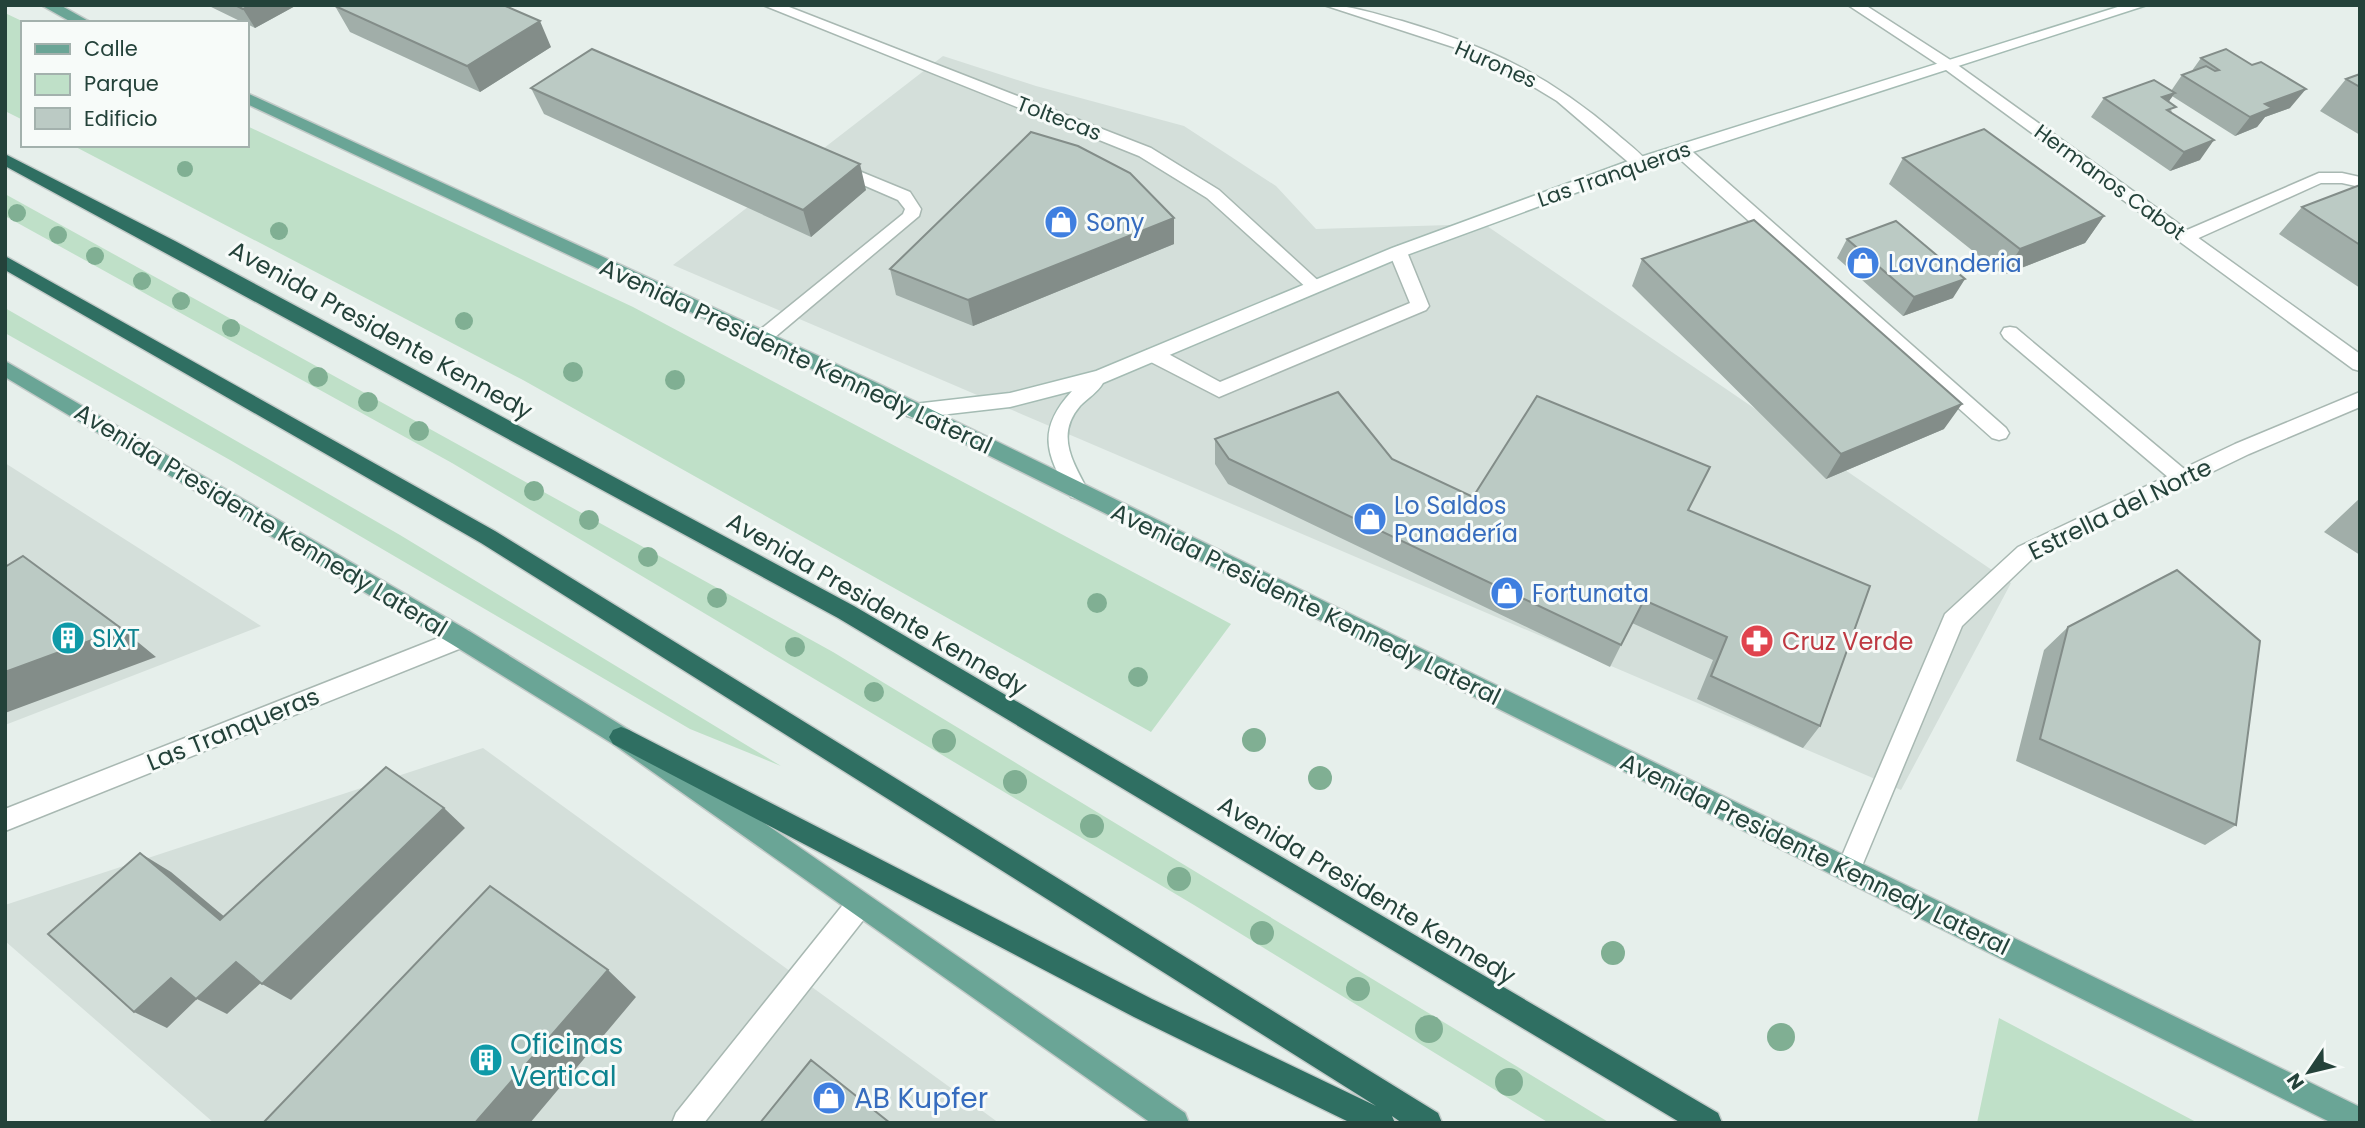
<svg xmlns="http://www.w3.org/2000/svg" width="2365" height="1128" font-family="Poppins,sans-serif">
<rect width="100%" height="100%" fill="#e6efeb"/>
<path fill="#d4dfda" d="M943,56l93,30 148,40 92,60 40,43 168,-5 527,359 -110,207 -1228,-525z
M5,463l256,163 -256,99z
M483,748l516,375h-785l-209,-182v-36z"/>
<path fill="#bfe0c8" d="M5,13l21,10h-3v97l-18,-9z
M247,126l386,181 598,317 -80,108 -628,-352 -451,-235h175z
M5,194l828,458 777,471h-61l-355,-218 -742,-442 -447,-247z
M5,308l395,227 381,231 -91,-37 -460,-269 -225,-127z
M1999,1018l199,105h-221z"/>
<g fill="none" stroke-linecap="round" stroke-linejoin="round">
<defs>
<path id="service" d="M1680,145l6,1 320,282 3,5 -3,5 -7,2 -7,-2 -318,-284 -2,-4z
M837,162l73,30 11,17 -2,7 -151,127h-12l-3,-5 3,-5 147,-119 2,-5 -7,-9 -67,-29 -2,-4 2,-4z
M2319,173h23l18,4v10l-18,-4h-21l-129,58 -6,2 -9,-6 3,-4z
M1398,246l9,6 22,54 -3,4 -207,87 -72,-37 -2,-5 2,-5h14l59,32 190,-79 -21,-51z
M2010,327l6,1 173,145 3,5 -3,5 -7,3 -7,-3 -171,-145 -3,-5 3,-5z
M859,893l9,3 4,9 -4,9 -164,209h-32l4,-10 174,-217z"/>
<path id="minor" d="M763,5h21l367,143 68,42 105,96 -9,6 -6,-2 -102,-92 -68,-42z
M1324,5c27,0 51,9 78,16 87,26 145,53 215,113 10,9 23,18 31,29l-8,5 -6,-1 -77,-66 -51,-31 -50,-22z
M1848,5h17l87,56 408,293v17l-7,-2 -411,-302z
M2360,392v15l-111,47 -217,105 -70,67 -105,252 -9,4 -9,-4 -3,-8 109,-256 73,-67 217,-103z"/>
<path id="tertiary" d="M461,629l8,2 3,7 -3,7 -464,186v-22z"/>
<path id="secondary" d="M2124,5h23l-501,162 -242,89 -301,127c-5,9 -15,15 -23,23 -25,29 -7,56 8,85l-3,6 -7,2 -7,-2c-25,-42 -35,-67 1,-106l-62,16 -96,11 -7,-2 -3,-5 3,-5 7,-2 96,-11 86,-22 296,-123 242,-89z"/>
<path id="primary" d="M41,5h19l32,18h-19z
M247,93l630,290 1483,724v16h-28l-1469,-730 -616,-289z
M5,361l464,270 160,99 556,383 4,10h-38l-538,-379 -160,-99 -448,-268z"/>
<path id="motorway" d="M5,154l170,87 679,365 864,507 4,10h-41l-843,-505 -833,-452z
M5,256l490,275 943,582 4,10h-40l-10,-7 3,7h-44l-217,-106 -521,-273 -4,-7 4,-7 8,-3 8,3 523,269 224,107 -895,-563 -476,-273z"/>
</defs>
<use href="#service" stroke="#a8b8b2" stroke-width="3"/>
<use href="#minor" stroke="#a8b8b2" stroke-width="3"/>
<use href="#tertiary" stroke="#a8b8b2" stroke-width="3"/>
<use href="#secondary" stroke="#a4bbb3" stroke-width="3"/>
<use href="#primary" stroke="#c2cac8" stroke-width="3"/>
<use href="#motorway" stroke="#c2cac8" stroke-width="3"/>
<use href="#service" fill="#fff" fill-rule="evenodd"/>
<use href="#minor" fill="#fff" fill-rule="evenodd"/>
<use href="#tertiary" fill="#fff" fill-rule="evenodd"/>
<use href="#secondary" fill="#fff" fill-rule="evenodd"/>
<use href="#primary" fill="#6aa596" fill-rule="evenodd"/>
<use href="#motorway" fill="#2f6f62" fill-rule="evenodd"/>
</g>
<g fill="#80af93">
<circle cx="185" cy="169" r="8"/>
<circle cx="17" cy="213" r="9"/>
<circle cx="279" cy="231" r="9"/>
<circle cx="58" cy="235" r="9"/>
<circle cx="95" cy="256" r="9"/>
<circle cx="142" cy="281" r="9"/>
<circle cx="181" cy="301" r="9"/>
<circle cx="464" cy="321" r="9"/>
<circle cx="231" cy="328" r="9"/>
<circle cx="573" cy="372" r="10"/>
<circle cx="318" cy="377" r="10"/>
<circle cx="675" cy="380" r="10"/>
<circle cx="368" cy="402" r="10"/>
<circle cx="419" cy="431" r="10"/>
<circle cx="534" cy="491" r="10"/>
<circle cx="589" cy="520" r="10"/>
<circle cx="648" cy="557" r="10"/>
<circle cx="717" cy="598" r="10"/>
<circle cx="1097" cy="603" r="10"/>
<circle cx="795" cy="647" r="10"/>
<circle cx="1138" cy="677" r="10"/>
<circle cx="874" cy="692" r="10"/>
<circle cx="1254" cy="740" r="12"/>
<circle cx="944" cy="741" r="12"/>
<circle cx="1320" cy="778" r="12"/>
<circle cx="1015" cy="782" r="12"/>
<circle cx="1092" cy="826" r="12"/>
<circle cx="1179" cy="879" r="12"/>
<circle cx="1262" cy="933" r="12"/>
<circle cx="1613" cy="953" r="12"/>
<circle cx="1358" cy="989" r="12"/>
<circle cx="1429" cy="1029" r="14"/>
<circle cx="1781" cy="1037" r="14"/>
<circle cx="1509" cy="1082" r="14"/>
</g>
<path fill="#a1aea9" d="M207,5h90l-42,23 -8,-4v-1h-3z
M335,6l216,41 -71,45 -130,-60z
M2201,58l89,50 -25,9 -8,10 -22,9 -63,-40 -3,5 3,12 28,47 -30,11 -79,-54 13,-19 67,-7 11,-16 9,-3z
M2360,74v61l-40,-24 26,-32z
M531,88l335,102 -55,47 -267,-123z
M1903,158l201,58 -19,27 -82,32 -114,-91z
M2360,185v103l-81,-54 23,-27z
M1174,218v26l-201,82 -77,-31 -6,-26z
M1847,239l106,59 -50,18 -66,-58z
M1642,259l302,170 -118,50 -194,-193z
M1215,439l177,20 81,38 215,13 132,216 -17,22 -106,-49 16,-39 -81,-37 -22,44 -382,-183 -13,-20z
M2360,498v57l-36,-23z
M2068,627l168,198 -31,20 -189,-84 28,-111z"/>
<path fill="#838d89" d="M250,5h47l-42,23 -12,-19z
M540,21l11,26 -71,45 -13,-26z
M2306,89l-16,19 -25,9 -8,10 -22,9 15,-19 15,-13z
M2175,93l-14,19 1,-15z
M2214,140l-14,20 -30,11 14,-19z
M860,164l6,26 -55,47 -8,-27z
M2104,216l-19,27 -82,32 17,-26z
M1174,218v26l-201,82 -5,-26z
M1965,279l-12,19 -50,18 11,-19z
M1962,404l-18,25 -118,50 15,-25z
M122,629l34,28 -151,56v-41z
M444,808l21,20 -174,172 -29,-16z
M140,853l31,19 79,66 -30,-18z
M236,962l29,17 -38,35 -30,-15 -30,29 -33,-16 37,-34z
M608,970l28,27 -106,126h-55z"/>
<path fill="#bbcac4" stroke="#838d89" stroke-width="2" d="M235,5h15l-7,4z
M336,5h167l37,16 -73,45 -132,-60z
M592,49l268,115 -57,46 -272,-122z
M2226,49l26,16 9,-3 45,27 -41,15 7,4 -22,9 -68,-42 24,-9 9,5 4,-1 -18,-12z
M2360,74v13l-14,-8z
M2154,80l21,13 -13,4 14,10 -9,3 47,30 -30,12 -80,-54z
M1984,129l120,87 -84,33 -117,-91z
M1031,132l47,14 52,27 44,45 -206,82 -78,-31z
M2360,185v60l-58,-38z
M1754,220l208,184 -121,50 -199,-195z
M1896,221l69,58 -51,18 -67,-58z
M1338,392l54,67 81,38 64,-101 173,71 -22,43 182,76 -50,140 -109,-50 16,-39 -83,-37 -23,45 -392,-186 -14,-20z
M23,556l99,73 -117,43v-105z
M2177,570l83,71 -24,184 -196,-86 28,-112z
M386,767l58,41 -182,176 -26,-22 -40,37 -25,-21 -37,34 -86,-78 92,-81 80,67z
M490,886l118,84 -133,153h-212z
M811,1060l79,63h-130z"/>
<defs>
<symbol id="shop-disc" viewBox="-11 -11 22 22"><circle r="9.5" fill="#3f7fe0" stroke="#f7fbf9"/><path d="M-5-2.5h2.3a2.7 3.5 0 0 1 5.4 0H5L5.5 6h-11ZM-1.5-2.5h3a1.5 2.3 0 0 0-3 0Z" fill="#fff"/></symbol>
<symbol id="building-disc" viewBox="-11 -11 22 22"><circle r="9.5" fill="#0f9aa8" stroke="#f7fbf9"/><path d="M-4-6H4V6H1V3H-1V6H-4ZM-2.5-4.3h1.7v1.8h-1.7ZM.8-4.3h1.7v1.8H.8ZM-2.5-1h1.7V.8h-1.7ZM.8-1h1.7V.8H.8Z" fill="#fff"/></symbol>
<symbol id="pharmacy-disc" viewBox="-11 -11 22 22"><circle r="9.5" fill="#e0444e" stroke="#f7fbf9"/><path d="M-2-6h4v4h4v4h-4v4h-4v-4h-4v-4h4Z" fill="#fff"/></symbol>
</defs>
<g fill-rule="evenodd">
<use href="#shop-disc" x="1042" y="203" width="38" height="38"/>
<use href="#shop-disc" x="1844" y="244" width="38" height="38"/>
<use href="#shop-disc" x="1351" y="500" width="38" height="38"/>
<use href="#shop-disc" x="1488" y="574" width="38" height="38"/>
<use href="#building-disc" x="49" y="619" width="38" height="38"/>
<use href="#pharmacy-disc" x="1738" y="622" width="38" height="38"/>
<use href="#building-disc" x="467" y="1041" width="38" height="38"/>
<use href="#shop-disc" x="810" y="1079" width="38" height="38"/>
</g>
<g text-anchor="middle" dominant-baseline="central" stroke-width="6" stroke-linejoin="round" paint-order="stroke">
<g font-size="21" fill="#24423a" stroke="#f7fbf9">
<text transform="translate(1496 64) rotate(24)">Hurones</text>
<text transform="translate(1059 118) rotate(21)">Toltecas</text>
<text transform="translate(1614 174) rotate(-19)">Las Tranqueras</text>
<text transform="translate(2110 182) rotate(36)">Hermanos Cabot</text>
</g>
<g font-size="24" fill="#366cbe" stroke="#f7fbf9" text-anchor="start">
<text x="1086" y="222">Sony</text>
<text x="1888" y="263">Lavanderia</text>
<text x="1394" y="505">Lo Saldos<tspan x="1394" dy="28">Panadería</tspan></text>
<text x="1532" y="593">Fortunata</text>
</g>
<g font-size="24" fill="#24423a" stroke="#f7fbf9">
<text transform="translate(381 330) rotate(29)">Avenida Presidente Kennedy</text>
<text transform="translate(796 356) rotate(25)">Avenida Presidente Kennedy Lateral</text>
<text transform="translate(2120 509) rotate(-26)">Estrella del Norte</text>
<text transform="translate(261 520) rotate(31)">Avenida Presidente Kennedy Lateral</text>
<text transform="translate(877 604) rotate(30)">Avenida Presidente Kennedy</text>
<text transform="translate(1306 604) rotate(26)">Avenida Presidente Kennedy Lateral</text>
<text transform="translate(233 729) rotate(-22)">Las Tranqueras</text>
<text transform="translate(1815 854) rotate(26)">Avenida Presidente Kennedy Lateral</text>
<text transform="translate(1367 890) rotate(31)">Avenida Presidente Kennedy</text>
</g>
<g font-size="24" fill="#0d838f" stroke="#f7fbf9" text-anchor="start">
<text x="92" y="638">SIXT</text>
</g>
<g font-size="24" fill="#be3a42" stroke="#f7fbf9" text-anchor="start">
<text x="1782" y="641">Cruz Verde</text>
</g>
<g font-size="28" fill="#0d838f" stroke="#f7fbf9" text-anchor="start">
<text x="510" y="1044">Oficinas<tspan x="510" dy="32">Vertical</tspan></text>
</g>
<g font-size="28" fill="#366cbe" stroke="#f7fbf9" text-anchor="start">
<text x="854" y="1098">AB Kupfer</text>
</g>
</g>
<rect width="2365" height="1128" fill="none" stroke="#24423a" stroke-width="14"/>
<rect x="21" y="21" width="228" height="126" fill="#f7fbf9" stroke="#a3b1ad" stroke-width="2"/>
<rect x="35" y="44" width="35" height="10" fill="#6aa596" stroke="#a3b1ad" stroke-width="2"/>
<text x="84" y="56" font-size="21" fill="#24423a">Calle</text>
<rect x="35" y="74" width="35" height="21" fill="#bfe0c8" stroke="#a3b1ad" stroke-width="2"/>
<text x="84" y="91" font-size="21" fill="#24423a">Parque</text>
<rect x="35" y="108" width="35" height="21" fill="#bbcac4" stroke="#a3b1ad" stroke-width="2"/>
<text x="84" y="126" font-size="21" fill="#24423a">Edificio</text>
<g transform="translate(2309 1072) rotate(235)" stroke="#f7fbf9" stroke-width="5" paint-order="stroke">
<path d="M0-5L12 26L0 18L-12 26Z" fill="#24423a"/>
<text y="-10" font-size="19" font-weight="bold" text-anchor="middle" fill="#24423a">N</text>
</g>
</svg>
